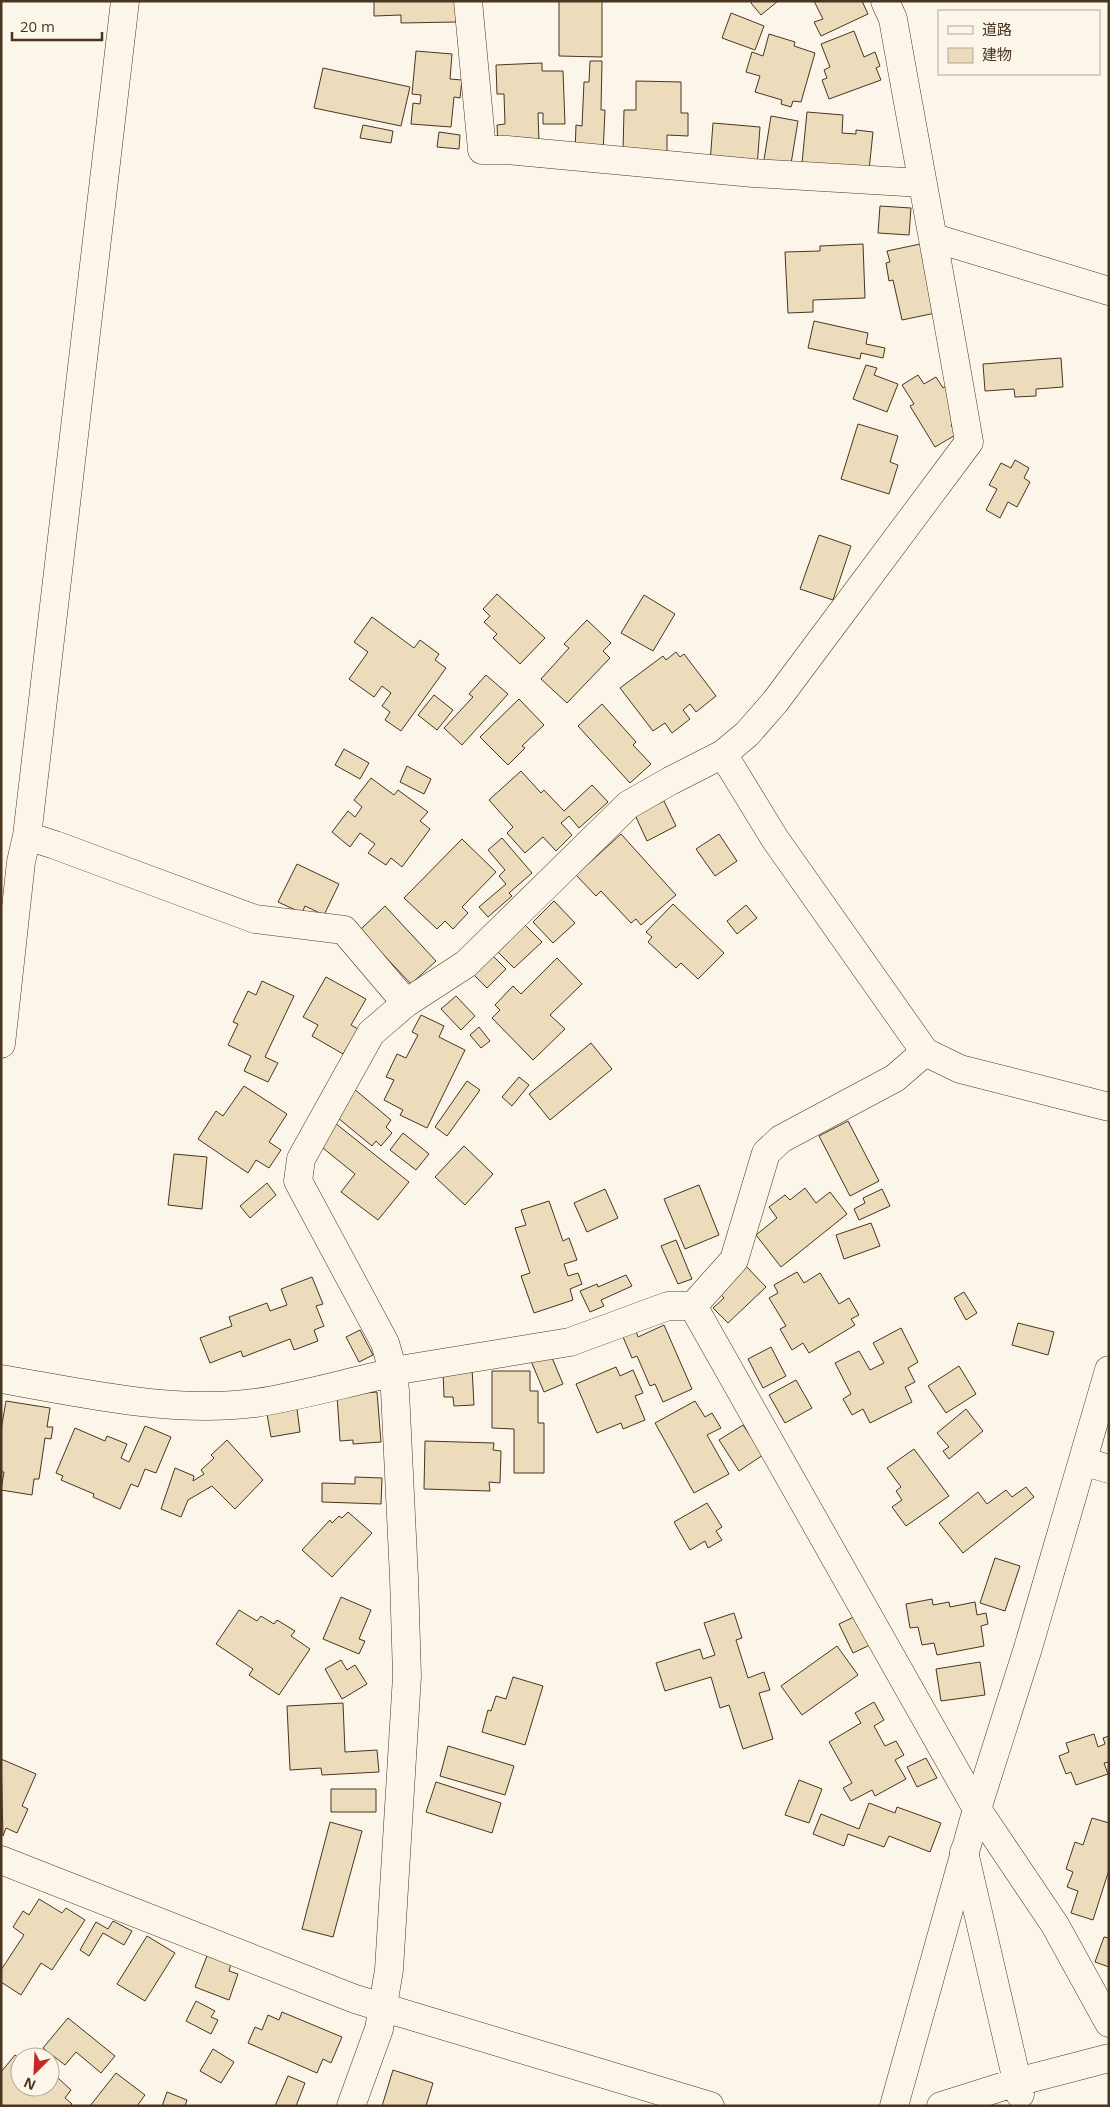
<svg xmlns="http://www.w3.org/2000/svg" width="1110" height="2107" font-family="'Open Sans','Noto Sans JP',sans-serif">
<rect width="100%" height="100%" fill="#fbf6e9"/>
<path fill="#ecdcbc" stroke="#4a3520" d="M374,1h82v21l-55,1v-8l-27,1z
M559,1h43v56l-43,-1z
M753,1h25l-17,14 -10,-12z
M814,1h48l6,13 -47,22 -7,-14 9,-3z
M731,13l33,13 -9,24 -33,-12z
M854,31l10,26 11,-5 5,14 -4,2 5,12 -52,19 -7,-19 5,-2 -3,-8 6,-3 -9,-23z
M769,34l26,8 -1,4 21,7 -14,49 -8,-1 -2,6 -10,-3 1,-4 -27,-8 5,-16 -14,-4 6,-20 11,4z
M416,51l36,3 -2,25 12,1 -2,18 -6,-1 -3,30 -40,-3 2,-21 7,1 1,-9 -9,-1z
M590,61h12l-1,49h4l-2,44 -28,-1 1,-28 6,1 2,-44h5z
M542,63v8h21l2,53h-22v-11h-5l1,30 -41,2 -1,-20 8,-1 -1,-30h-7l-1,-29z
M323,68l87,19 -9,39 -87,-18z
M636,81l45,1v31h7v23l-21,-1v18l-44,-1 1,-42h12z
M807,112l36,3 -1,18 14,1v-4l17,2 -4,38 -67,-7z
M771,116l27,5 -8,49 -27,-4z
M713,123l47,4 -3,40 -47,-4z
M363,125l30,6 -2,12 -31,-5z
M439,132l21,3 -1,14 -22,-2z
M880,206l31,2 -2,27 -31,-2z
M925,243l15,69 -38,8 -9,-40 -4,1 -3,-18 4,-1 -3,-11z
M863,244l2,54 -52,2v12l-25,1 -3,-61 35,-1v-5z
M814,321l54,12 -2,11 19,4 -2,10 -22,-5 -1,6 -52,-11z
M1061,358l2,29 -27,2v7l-21,1 -1,-8 -29,2 -2,-27z
M866,365l11,3 -3,7 24,9 -11,28 -34,-13z
M918,375l6,9 12,-7 7,11 3,-2 13,34 -8,5 6,9 -22,13 -25,-41 4,-2 -12,-19z
M858,424l40,12 -8,26 8,3 -9,29 -48,-15z
M1015,460l14,8 -5,10 6,4 -13,25 -9,-5 -8,16 -14,-8 11,-21 -8,-4 12,-22 10,5z
M819,535l32,11 -18,54 -33,-11z
M497,594l48,44 -25,26 -27,-26 4,-4 -13,-12 6,-6 -7,-7z
M644,595l31,19 -22,37 -32,-18z
M372,617l42,31 6,-8 19,14 -4,6 11,8 -45,63 -16,-11 5,-8 -8,-6 9,-13 -9,-7 -8,11 -25,-18 19,-27 -14,-10z
M587,620l24,23 -8,8 7,7 -43,45 -26,-24 28,-31 -5,-4z
M676,652l4,5 4,-3 32,42 -20,16 -6,-8 -7,6 7,9 -18,14 -7,-10 -12,8 -33,-43 43,-32 3,4z
M486,675l22,19 -46,51 -18,-17 29,-31 -4,-3z
M434,695l19,15 -16,20 -19,-15z
M519,699l25,26 -22,21 3,2 -17,17 -28,-28z
M602,704l34,38 -3,3 18,19 -21,19 -52,-57z
M344,749l25,14 -9,16 -25,-14z
M407,766l24,13 -7,15 -24,-12z
M521,771l20,22 3,-3 20,21 28,-26 16,17 -29,26 -10,-12 -8,7 11,12 -16,16 -13,-14 -18,16 -18,-20 6,-6 -24,-27z
M371,778l23,17 4,-5 30,22 -8,9 10,8 -28,38 -11,-9 -5,7 -18,-12 7,-9 -15,-11 -10,14 -18,-15 16,-21 7,6 7,-10 -8,-7z
M664,801l12,25 -29,15 -12,-26z
M621,834l55,61 -35,30 -5,-6 -5,4 -30,-32 -5,5 -20,-21z
M719,834l18,27 -22,15 -19,-27z
M502,838l30,35 -23,20 3,3 -24,21 -9,-10 27,-23 -7,-8 6,-6 -17,-20z
M462,839l34,33 -34,35 6,6 -15,16 -8,-8 -8,8 -33,-31z
M297,864l42,20 -15,31 -19,-9 -3,7 -24,-11z
M554,901l21,22 -22,20 -20,-21z
M673,904l51,49 -26,26 -17,-16 -5,5 -28,-26 4,-5 -6,-5z
M746,905l11,13 -20,16 -10,-13z
M385,906l51,55 -25,23 -51,-54z
M524,924l18,18 -28,26 -17,-17z
M491,954l15,15 -19,19 -15,-15z
M557,958l25,26 -32,31 15,14 -32,31 -41,-42 8,-8 -5,-5 18,-19 8,8z
M326,977l40,22 -15,26 7,4 -15,25 -31,-18 6,-11 -15,-8z
M262,981l32,15 -29,61 13,6 -10,19 -24,-11 7,-15 -23,-11 10,-21 -5,-2 15,-31 8,4z
M456,996l19,20 -14,14 -20,-21z
M421,1015l23,11 -5,11 26,13 -38,78 -27,-13 3,-5 -19,-10 10,-20 -8,-3 11,-23 9,4 12,-23 -6,-3z
M479,1027l11,14 -9,7 -11,-13z
M591,1043l21,26 -62,51 -21,-26z
M519,1077l10,8 -17,21 -10,-9z
M467,1081l13,9 -33,46 -12,-9z
M244,1086l43,28 -18,28 12,8 -12,18 -13,-8 -8,13 -50,-34 18,-28 7,5z
M353,1088l38,32 -5,7 6,6 -11,13 -5,-5 -4,5 -40,-33z
M848,1121l31,60 -29,15 -31,-60z
M335,1123l74,59 -31,38 -37,-28 14,-18 -37,-30z
M403,1133l26,21 -13,16 -26,-20z
M464,1146l29,28 -28,31 -30,-28z
M174,1154l33,3 -5,52 -34,-4z
M267,1183l9,12 -26,23 -10,-12z
M699,1185l20,50 -34,14 -21,-50z
M805,1188l11,15 14,-11 17,22 -66,53 -25,-32 21,-17 -8,-11 16,-12 5,5z
M605,1189l13,29 -31,14 -13,-29z
M882,1189l8,17 -31,14 -5,-11 11,-6 -2,-5z
M549,1201l14,40 6,-3 8,22 -13,4 4,12 10,-3 4,11 -12,5 3,11 -39,13 -13,-37 9,-3 -15,-45 11,-3 -5,-15z
M871,1223l9,23 -36,13 -8,-24z
M676,1240l16,39 -14,5 -17,-38z
M743,1263l23,24 -38,36 -15,-15 11,-10 -4,-4z
M797,1272l7,11 16,-10 19,31 10,-6 10,17 -8,4 4,6 -46,28 -6,-10 -11,7 -12,-21 6,-3 -17,-28 9,-5 -4,-8z
M626,1275l6,11 -31,14 3,6 -14,6 -10,-21 17,-7 1,3z
M312,1277l11,27 -7,2 8,20 -10,4 4,11 -24,9 -4,-11 -47,18 -2,-6 -31,12 -10,-25 32,-12 -3,-9 38,-14 3,8 17,-6 -6,-16z
M964,1292l13,21 -11,7 -12,-22z
M1018,1323l36,9 -6,23 -36,-10z
M664,1325l28,64 -29,13 -8,-18 -5,2 -13,-30 -5,2 -9,-21 13,-6 2,6z
M901,1328l17,34 -10,6 7,14 -10,5 7,15 -42,21 -7,-14 -11,6 -9,-16 8,-5 -16,-31 24,-12 11,19 14,-7 -11,-20z
M360,1330l13,25 -14,7 -13,-25z
M771,1347l15,29 -23,12 -15,-29z
M550,1353l13,31 -19,8 -13,-31z
M959,1366l17,28 -30,19 -18,-27z
M616,1367l4,9 13,-6 10,23 -8,3 10,24 -22,9 -2,-6 -24,10 -21,-49z
M472,1368l2,37 -20,1 -1,-9h-9l-1,-27z
M492,1371h38v20h8v32h6v50h-30v-44l-22,-1z
M796,1380l16,28 -27,15 -16,-28z
M377,1392l4,50 -28,2v-4l-13,1 -3,-46z
M6,1401l44,7 -3,19h6l-2,12 -6,-1 -6,41h-5l-2,16 -31,-5 3,-18h-3v-42z
M695,1401l10,16 7,-4 9,15 -14,7 22,39 -35,19 -39,-70z
M297,1409l3,23 -29,5 -4,-23z
M966,1409l17,22 -34,28 -6,-8 6,-4 -12,-14z
M743,1425l20,30 -24,16 -20,-31z
M145,1426l26,11 -15,36 -11,-4 -7,18 -7,-3 -11,25 -27,-12 1,-3 -33,-14 2,-4 -7,-3 19,-45 30,13 2,-5 20,8 -6,14 8,4z
M227,1440l36,40 -28,29 -23,-23 -24,14 -7,17 -20,-8 14,-41 19,8 -1,5 11,-7 -3,-4 13,-12 -3,-3z
M425,1441l69,2 -1,7 8,1 -1,32 -11,-1 1,9 -66,-2z
M914,1449l35,47 -43,30 -14,-19 10,-7 -6,-9 5,-4 -14,-19z
M355,1477l27,1 -1,26 -59,-2v-19l33,1z
M1026,1487l8,10 -71,56 -24,-30 39,-31 9,12 19,-14 6,7z
M707,1503l15,24 -6,4 6,9 -14,8 -3,-7 -15,9 -16,-28z
M348,1512l24,21 -40,44 -30,-27 28,-30 2,3 7,-7 3,2z
M995,1558l25,8 -15,45 -25,-8z
M341,1597l30,13 -12,29 6,2 -6,13 -36,-15z
M932,1599l1,6 16,-3 1,5 25,-5 2,13 9,-2 2,11 -7,2 3,20 -47,9 -3,-12 -12,2 -4,-18 -8,1 -4,-24z
M239,1610l18,11 4,-5 13,8 3,-4 18,11 -4,5 19,13 -31,46 -30,-20 4,-6 -37,-25z
M734,1613l8,25 -6,2 12,38 16,-6 6,18 -11,3 14,46 -30,10 -14,-44 -9,3 -9,-31 -46,14 -9,-28 44,-14 3,10 12,-4 -11,-32z
M858,1615l14,29 -19,9 -14,-29z
M837,1646l21,29 -56,40 -21,-29z
M341,1660l6,10 8,-5 12,19 -25,15 -17,-30z
M980,1662l5,33 -44,6 -5,-32z
M513,1677l30,9 -18,59 -43,-13 6,-22 3,1 5,-15 10,3z
M874,1702l10,18 -10,6 11,20 11,-5 8,14 -9,5 11,19 -31,17 -3,-6 -21,11 -8,-13 9,-5 -23,-41 32,-19 -6,-10z
M343,1703l2,49 32,-2 2,22 -57,3 -1,-7 -31,2 -3,-64z
M1094,1734l4,13 7,-3 -2,-6 6,-2v26l-5,1 4,11 -32,11 -5,-13 -5,2 -7,-18 10,-4 -3,-9z
M448,1746l66,20 -9,29 -65,-19z
M926,1758l11,20 -20,9 -10,-20z
M1,1759l35,15 -14,32 6,3 -11,24 -11,-5 -3,8z
M799,1780l23,9 -13,34 -24,-8z
M436,1782l65,21 -9,30 -66,-21z
M331,1789h45v23h-45z
M869,1803l26,10 2,-6 44,16 -11,29 -41,-16 -5,11 -36,-13 -4,12 -31,-12 8,-20 38,15z
M1092,1818l17,5v47l-16,50 -22,-7 7,-22 -11,-4 6,-15 -7,-3 9,-27 8,3z
M330,1822l32,9 -29,106 -31,-8z
M39,1899l23,14 4,-5 19,12 -33,50 -11,-7 -20,32 -20,-13v-12l23,-35 -11,-8 10,-16 6,4z
M113,1921l19,10 -8,14 -21,-12 -14,23 -9,-6 16,-28 12,7z
M147,1936l28,17 -30,48 -28,-17z
M1104,1937l5,1v29l-14,-5z
M207,1956l24,8 -2,7 9,3 -9,26 -34,-13z
M196,2001l19,10 -4,6 7,3 -7,14 -25,-13z
M282,2012l60,25 -11,26 -8,-4 -6,14 -69,-30 7,-16 7,3 6,-15 11,5z
M68,2018l47,38 -14,17 -25,-21 -11,13 -22,-17z
M213,2049l21,13 -13,21 -21,-12z
M15,2055l5,4v28h30v-2l2,1 6,-8 13,12 -6,8 7,6 -2,2h-69v-34z
M393,2070l40,13 -7,23h-44z
M116,2073l29,22 -8,11h-47z
M288,2076l17,7 -9,23h-21z
M167,2092l20,8 -2,6h-23z"/>
<g fill="none" stroke-linecap="round" stroke-linejoin="round">
<defs>
<path id="minor" d="M468,1l14,149h25l246,23 169,10
M934,238l175,53
M723,754l52,85 150,213 35,17 149,38
M27,836l28,9 200,74 89,11 62,73
M1,1044l20,-182 6,-26 98,-835
M693,1306l284,503 78,116 54,98
M1,1379c83,14 170,35 254,24 41,-6 83,-18 123,-27l15,-5 177,-29 98,-36h25l41,-46 32,-107 15,-14 114,-61 30,-26
M964,1852l56,242
M1,1860l354,139 355,107
M351,2106l28,-77 10,-59 18,-294 -3,-98 -9,-187 -2,-20 -8,-28 -87,-162 3,-22 70,-126 35,-30 60,-39 162,-159 42,-24 53,-27 24,-20 28,-32 194,-260c-24,-142 -51,-282 -76,-423l-8,-18
M941,2106l76,-24 92,-24"/>
<path id="tertiary" d="M1083,1461l26,8
M894,2106l83,-297 51,-161 81,-278"/>
</defs>
<use href="#minor" stroke="#4a3520" stroke-width="29"/>
<use href="#tertiary" stroke="#4a3520" stroke-width="29"/>
<use href="#minor" stroke="#fbf6e9" stroke-width="28"/>
<use href="#tertiary" stroke="#fbf6e9" stroke-width="28"/>
</g>
<rect width="1110" height="2107" fill="none" stroke="#4a3520" stroke-width="5"/>
<rect x="938" y="10" width="162" height="65" fill="#fbf6e9" stroke="#b4a999"/>
<rect x="948" y="26" width="25" height="8" fill="#fbf6e9" stroke="#b4a999"/>
<text x="982" y="35" font-size="15" fill="#4a3520">道路</text>
<rect x="948" y="48" width="25" height="15" fill="#ecdcbc" stroke="#b4a999"/>
<text x="982" y="60" font-size="15" fill="#4a3520">建物</text>
<g transform="translate(35 2072) rotate(204)"><circle r="24" fill="#fbf6e9" stroke="#b4a999"/>
<path d="M0-4L9 19L0 12L-9 19Z" fill="#c62828"/>
<text y="-8" font-size="14" font-weight="bold" text-anchor="middle" fill="#4a3520">N</text>
</g>
<path d="M12 32v8h90v-8" fill="none" stroke="#4a3520" stroke-width="2.5"/>
<text x="20" y="32" font-size="15" fill="#4a3520" stroke="#fbf6e9" stroke-width="4" paint-order="stroke">20 m</text>
</svg>
